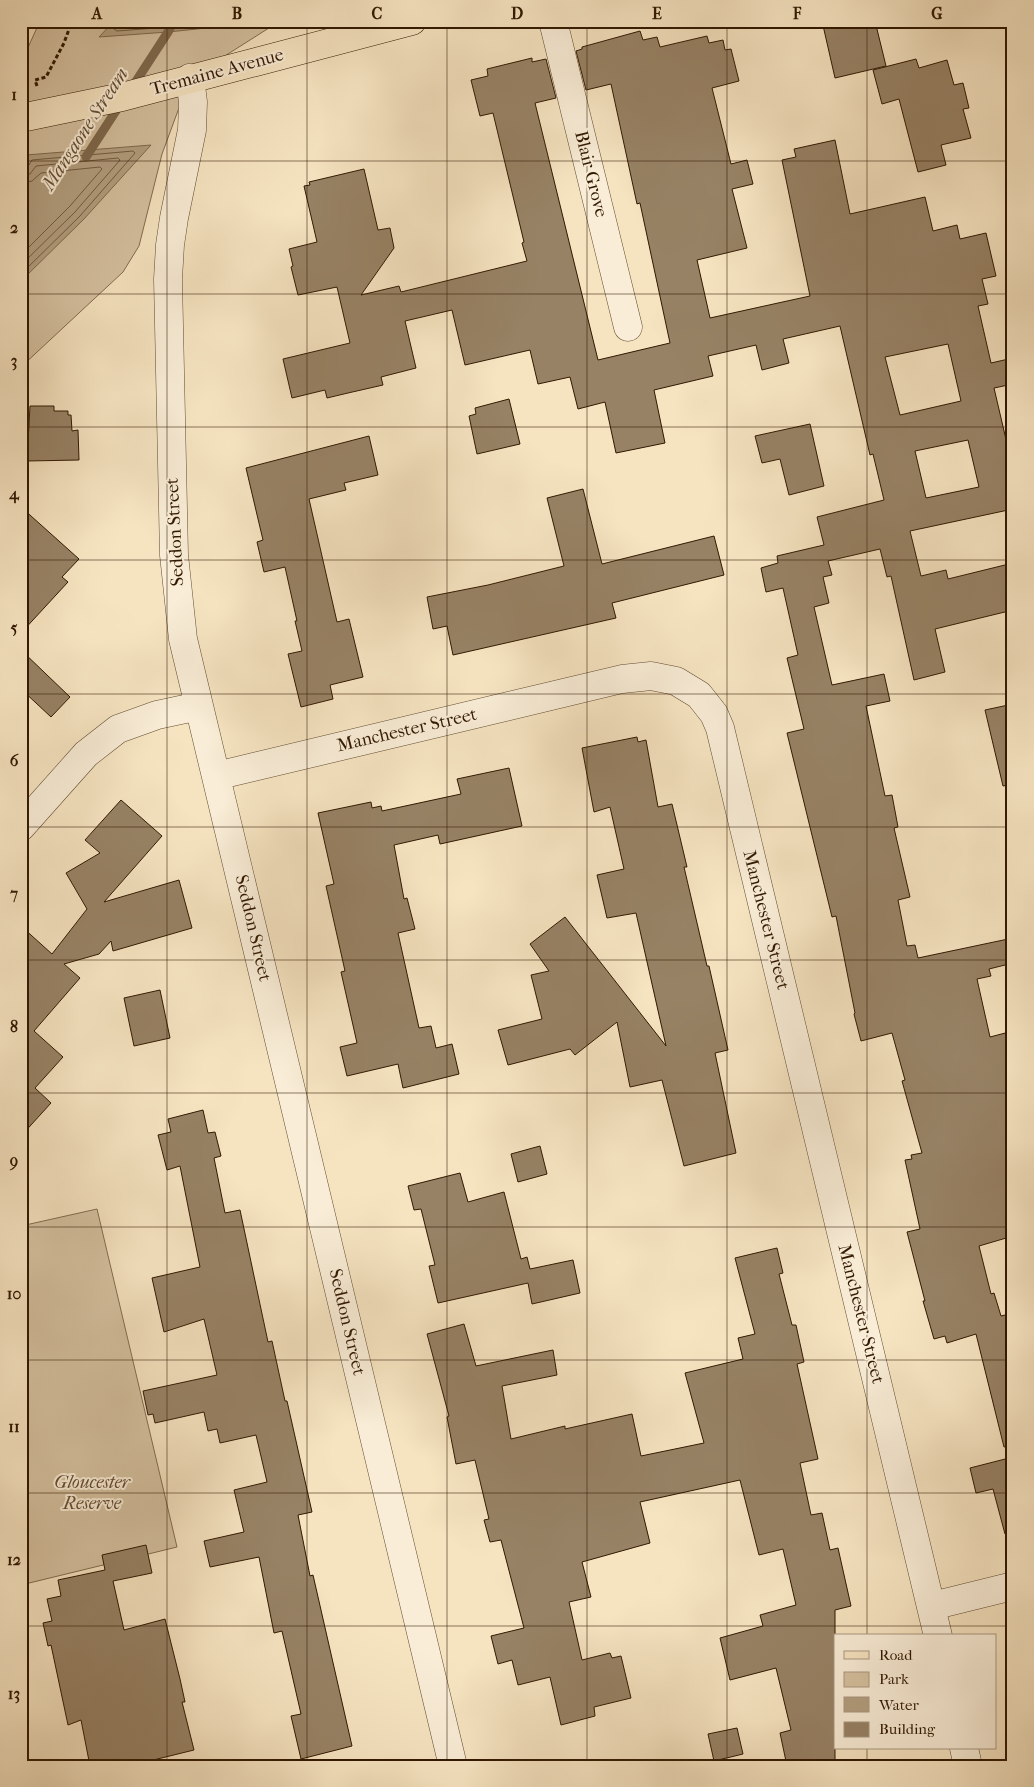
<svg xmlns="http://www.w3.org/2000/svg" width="1034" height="1787" font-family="'IM FELL French Canon',serif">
<rect width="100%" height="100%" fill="#f6e4c1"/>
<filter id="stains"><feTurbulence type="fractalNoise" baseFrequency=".004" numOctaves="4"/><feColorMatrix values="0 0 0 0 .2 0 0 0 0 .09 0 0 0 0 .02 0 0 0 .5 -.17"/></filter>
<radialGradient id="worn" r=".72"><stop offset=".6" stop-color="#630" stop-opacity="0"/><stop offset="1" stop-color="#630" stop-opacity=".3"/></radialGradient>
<path fill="#d5c1a0" stroke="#836c50" d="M40,21h240l-90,57 -28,76 -23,92 -16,26 -102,95v-304z
M97,1209l80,338 -156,38v-359z"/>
<path fill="#b39f80" stroke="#7f694d" d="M114,21h99l3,6 -48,5 -69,5z
M151,145l-67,74 -63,62v-107l5,-19z"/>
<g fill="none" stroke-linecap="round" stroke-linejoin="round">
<path stroke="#725c40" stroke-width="1" d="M116,21l-2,8 3,2 51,-4 41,-6
M21,170l6,-2 5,-8 101,-9 2,2 -55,63 -59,58
M21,176l9,-2 6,-8 82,-8 2,2 -45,52 -54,53
M21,183l11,-2 9,-8 59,-6 2,2 -32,37 -49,49"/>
<path stroke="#7f694d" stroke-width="9" d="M131,89l37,-57 6,-11
M86,157l35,-54"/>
</g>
<path fill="#978265" stroke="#311801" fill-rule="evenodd" d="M822,21h53l11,45 -51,12z
M640,31l3,9 14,-3 3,10 47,-11 2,7 14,-3 2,10 6,-1 8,32 -27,7 19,76 16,-4 6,24 -21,5 15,59 -50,12 13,58 100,-22 -28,-136 14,-3 -2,-8 41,-9 15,74 75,-17 8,34 24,-6 3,14 26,-6 10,43 -14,3 6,25 -10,2 13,57 22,-5v26l-19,4 14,60 5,-1v62l-103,22 11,45 25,-6 2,9 65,-16v47l-78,19 10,43 -31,8 -23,-104 -4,1 -7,-28 -52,12 4,14 -9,2 6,26 -15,4 18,78 52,-11 6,27 -24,5 19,90 7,-1 6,32 -4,1 16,69 -12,3 9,46 8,-1 3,13 95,-20v25l-24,6 2,7 -14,3 13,58 23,-6v205l-34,10 12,48 3,-1 7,23 12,-3v132l-9,2 -28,-113 -29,9 -2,-7 -11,3 -11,-38h2l-18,-69 13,-3 -15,-69 7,-1 -1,-4 11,-2 -20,-72 3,-1 -13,-47 -31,8 -7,-27 1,-1 -19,-97 -4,1 -45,-184 17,-4 -17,-71 11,-3 -15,-67 -17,4 -5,-24 17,-5 -1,-7 47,-11 -7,-28 67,-17 -11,-46 -3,1 -30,-129 -57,13 6,24 -27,7 -6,-25 -48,11 5,20 -59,14 11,53 -49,10 -11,-51 -27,7 -8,-32 -32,7 -8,-34 -65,15 -13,-55 -47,11 11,47 -35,9 2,8 -35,8 -21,5 -2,-8 -33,8 -9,-39 67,-16 -13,-56 -39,8 -7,-28 2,-1 -4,-17 28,-7 -13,-56 6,-1 -1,-3 55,-13 14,61 12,-2 4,20 -33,47 38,-9 2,6 126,-31 -5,-18 2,-1 -31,-129 -13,3 -9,-36 17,-4 -1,-7 45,-11v4l14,-3 10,39 -21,5 63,257 72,-17 -30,-140 -3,1 -26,-120 -25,6 -10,-39 6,-2v-2zM948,344l13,57 -61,14 -15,-58zM968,440l11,47 -53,11 -11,-47z
M916,59l3,9 28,-8 7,25 9,-2 6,25 -6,1 8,29 -30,7 5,20 -28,7 -19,-73 -17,5 -9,-34z
M509,399l11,45 -43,10 -8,-38 7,-2 -1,-6z
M30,406h24v5h14v4h3l1,16 6,-1 1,30 -52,1z
M810,424l14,62 -35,9 -9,-36 -18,4 -7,-27z
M369,436l9,39 -34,8 2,7 -37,9 28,123 12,-3 14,58 -33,8 3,14 -32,8 -13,-53 14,-3 -7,-30h2l-12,-54 -21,5 -7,-30 6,-2 -17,-72z
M583,489l19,75 112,-28 10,39 -112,28 4,15 -163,37 -6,-29 -14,3 -6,-32 61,-12 76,-19 -17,-68z
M21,507l58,52 -17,18 6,5 -47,51z
M21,650l49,47 -19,20 -30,-28z
M1013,704v80l-10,2 -18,-76z
M637,737l1,5 8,-2 12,67 14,-3 15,63h-3l23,99h2l19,84 -13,3 21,100 -52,13 -22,-86 -32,7 -13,-65 -42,33 -5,-6 -62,16 -10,-35 44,-11 -11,-44 18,-4 -19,-27 35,-27 101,129 -30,-133 -29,5 -10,-43 27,-6 -14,-62 -16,5 -12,-64z
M509,768l13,58 -82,18 -2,-9 -44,10 10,54 3,-1 8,31 -17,4 21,95 12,-2 5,22 16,-4 7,30 -56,14 -5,-24 -51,12 -7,-29 17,-4 -16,-71 4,-1 -19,-85 8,-2 -16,-71 53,-11 1,6 9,-2 1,5 79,-17 -4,-15z
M121,800l41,36 -58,66 75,-22 13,48 -79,23 -2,-10 -12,13 -35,10 16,14 -46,53 29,26 -28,31 16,15 -30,33v-210l31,28 35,-45 -21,-36 34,-20 -15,-13z
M160,990l10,48 -36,8 -10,-48z
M203,1110l5,23 7,-1 6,24 -7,2 11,55 15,-3 28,132 4,-1 13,60h2l25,111 -14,3 12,61 3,-1 39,171 -51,13 -10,-43 10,-2 -19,-83 -8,2 -15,-76 -49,10 -6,-26 40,-9 -10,-42 33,-8 -11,-47 -36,8 -3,-14 -9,2 -4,-19 -49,11 -2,-9 -5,1 -5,-24 74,-16 -13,-56 -40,13 -12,-54 48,-11 -20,-101 -13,4 -9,-35 13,-3 -3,-13z
M540,1146l7,28 -29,8 -7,-28z
M460,1173l8,29 36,-10 17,67 6,-2 3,12 43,-9 7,33 -48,11 -4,-21 -90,20 -9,-37 6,-1 -14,-56 -7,1 -6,-24z
M777,1248l6,25 -4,1 13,51h4l8,37 -7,2 21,95 -18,4 11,52 11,-2 8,37 8,-2 13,58 -16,4v156h-48l-7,-33 11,-3 -15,-62 -46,12 -10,-42 43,-12 -3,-11 36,-10 -13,-56 -24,6 -19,-75 -100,22 10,41 -68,19 9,35 -22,5 13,58 28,-7 2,5 9,-2 10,42 -37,9 1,9 -34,9 -11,-48 -32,8 -6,-25 -14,4 -7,-28 33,-8 -23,-88 -11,2 -6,-22 5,-1 -14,-59 -19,4 -9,-47 2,-1 -22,-82 37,-10 12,42 77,-16 4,25 -55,11 9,53 54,-13v3l67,-15 9,42 63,-13 -19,-70 58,-14 -5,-21 17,-4 -20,-76z
M1013,1457v76l-8,1 -12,-45 -17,4 -6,-25z
M146,1545l6,28 -39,8 11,49 41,-11 15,60 5,23h-3l12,48 -65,16h-39l-9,-46 -13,5 -17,-80 -3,1 -5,-23 9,-2 -5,-22 14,-3 -3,-16 47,-10 -3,-15z
M737,1728l6,26 -29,7 -6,-27z"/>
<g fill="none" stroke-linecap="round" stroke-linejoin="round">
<defs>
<path id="minor" d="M553,21l75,306
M190,78l3,24 -1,28 -18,88 -4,27 -2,34 6,276 9,84 270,1127
M216,776l406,-97 29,-3 25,5 23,14 15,19 6,14 218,908
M21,827l65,-73 32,-25 39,-14 42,-9
M932,1606l81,-20
M964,1748l4,18"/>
<path id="major" d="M21,118l101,-21 290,-76"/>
</defs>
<use href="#minor" stroke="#624b31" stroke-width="29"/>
<use href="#major" stroke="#311801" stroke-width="29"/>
<path stroke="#311801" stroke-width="3" stroke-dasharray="4 2.5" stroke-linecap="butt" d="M37,86l-2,-6 11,-3 18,-34 8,-22"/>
<use href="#minor" stroke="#f9edd7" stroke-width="28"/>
<use href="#major" stroke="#f6e4c1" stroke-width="28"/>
</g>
<path fill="none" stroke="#311801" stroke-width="1" stroke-opacity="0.55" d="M167,21v1745M307,21v1745M447,21v1745M587,21v1745M727,21v1745M867,21v1615M21,161h992M21,294h992M21,427h992M21,560h992M21,694h992M21,827h992M21,960h992M21,1093h992M21,1227h992M21,1360h992M21,1493h992M21,1626h992M867,1748v18"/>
<g text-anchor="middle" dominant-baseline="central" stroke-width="4" stroke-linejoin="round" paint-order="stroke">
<g font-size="18" fill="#311801" stroke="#f9edd7">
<text transform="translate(217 72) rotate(-15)">Tremaine Avenue</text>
<text transform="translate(591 174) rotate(76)">Blair Grove</text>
<text transform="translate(175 532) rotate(-93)">Seddon Street</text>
<text transform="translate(407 730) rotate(-13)">Manchester Street</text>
<text transform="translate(766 920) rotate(76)">Manchester Street</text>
<text transform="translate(253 928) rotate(77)">Seddon Street</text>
<text transform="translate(861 1314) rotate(76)">Manchester Street</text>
<text transform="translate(347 1322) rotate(77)">Seddon Street</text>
</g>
<g font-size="18" font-style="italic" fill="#624b31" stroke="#f9edd7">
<text x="92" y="1482">Gloucester<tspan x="92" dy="21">Reserve</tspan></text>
</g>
<g font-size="19" font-style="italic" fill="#654e34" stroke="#f9edd7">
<text transform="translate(85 129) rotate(-57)">Mangaone Stream</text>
</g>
</g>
<rect width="1034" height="1787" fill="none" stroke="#f6e4c1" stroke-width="55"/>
<rect x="834" y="1634" width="162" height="115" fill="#f9edd7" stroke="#a99881"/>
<rect x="844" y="1651" width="25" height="8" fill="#f6e4c1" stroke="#a99881"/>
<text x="879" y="1660" font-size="15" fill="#311801">Road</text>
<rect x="844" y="1672" width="25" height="15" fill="#d5c1a0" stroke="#a99881"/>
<text x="879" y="1684" font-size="15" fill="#311801">Park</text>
<rect x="844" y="1697" width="25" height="15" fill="#b39f80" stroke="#a99881"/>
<text x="879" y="1710" font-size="15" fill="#311801">Water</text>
<rect x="844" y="1722" width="25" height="15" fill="#978265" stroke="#a99881"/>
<text x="879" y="1734" font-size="15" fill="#311801">Building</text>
<rect x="28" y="28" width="978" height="1732" fill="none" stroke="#311801" stroke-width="2"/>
<g font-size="16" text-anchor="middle" font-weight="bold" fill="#311801">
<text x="97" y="19">A</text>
<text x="237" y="19">B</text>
<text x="377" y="19">C</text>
<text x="517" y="19">D</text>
<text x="657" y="19">E</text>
<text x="797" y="19">F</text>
<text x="937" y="19">G</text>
<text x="14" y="100">1</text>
<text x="14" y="233">2</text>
<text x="14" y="366">3</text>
<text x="14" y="499">4</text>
<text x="14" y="633">5</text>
<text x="14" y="766">6</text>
<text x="14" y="899">7</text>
<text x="14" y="1032">8</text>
<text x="14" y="1166">9</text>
<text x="14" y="1299">10</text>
<text x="14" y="1432">11</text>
<text x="14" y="1565">12</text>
<text x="14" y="1699">13</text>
</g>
<rect width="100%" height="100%" filter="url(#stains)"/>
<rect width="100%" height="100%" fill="url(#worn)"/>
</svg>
